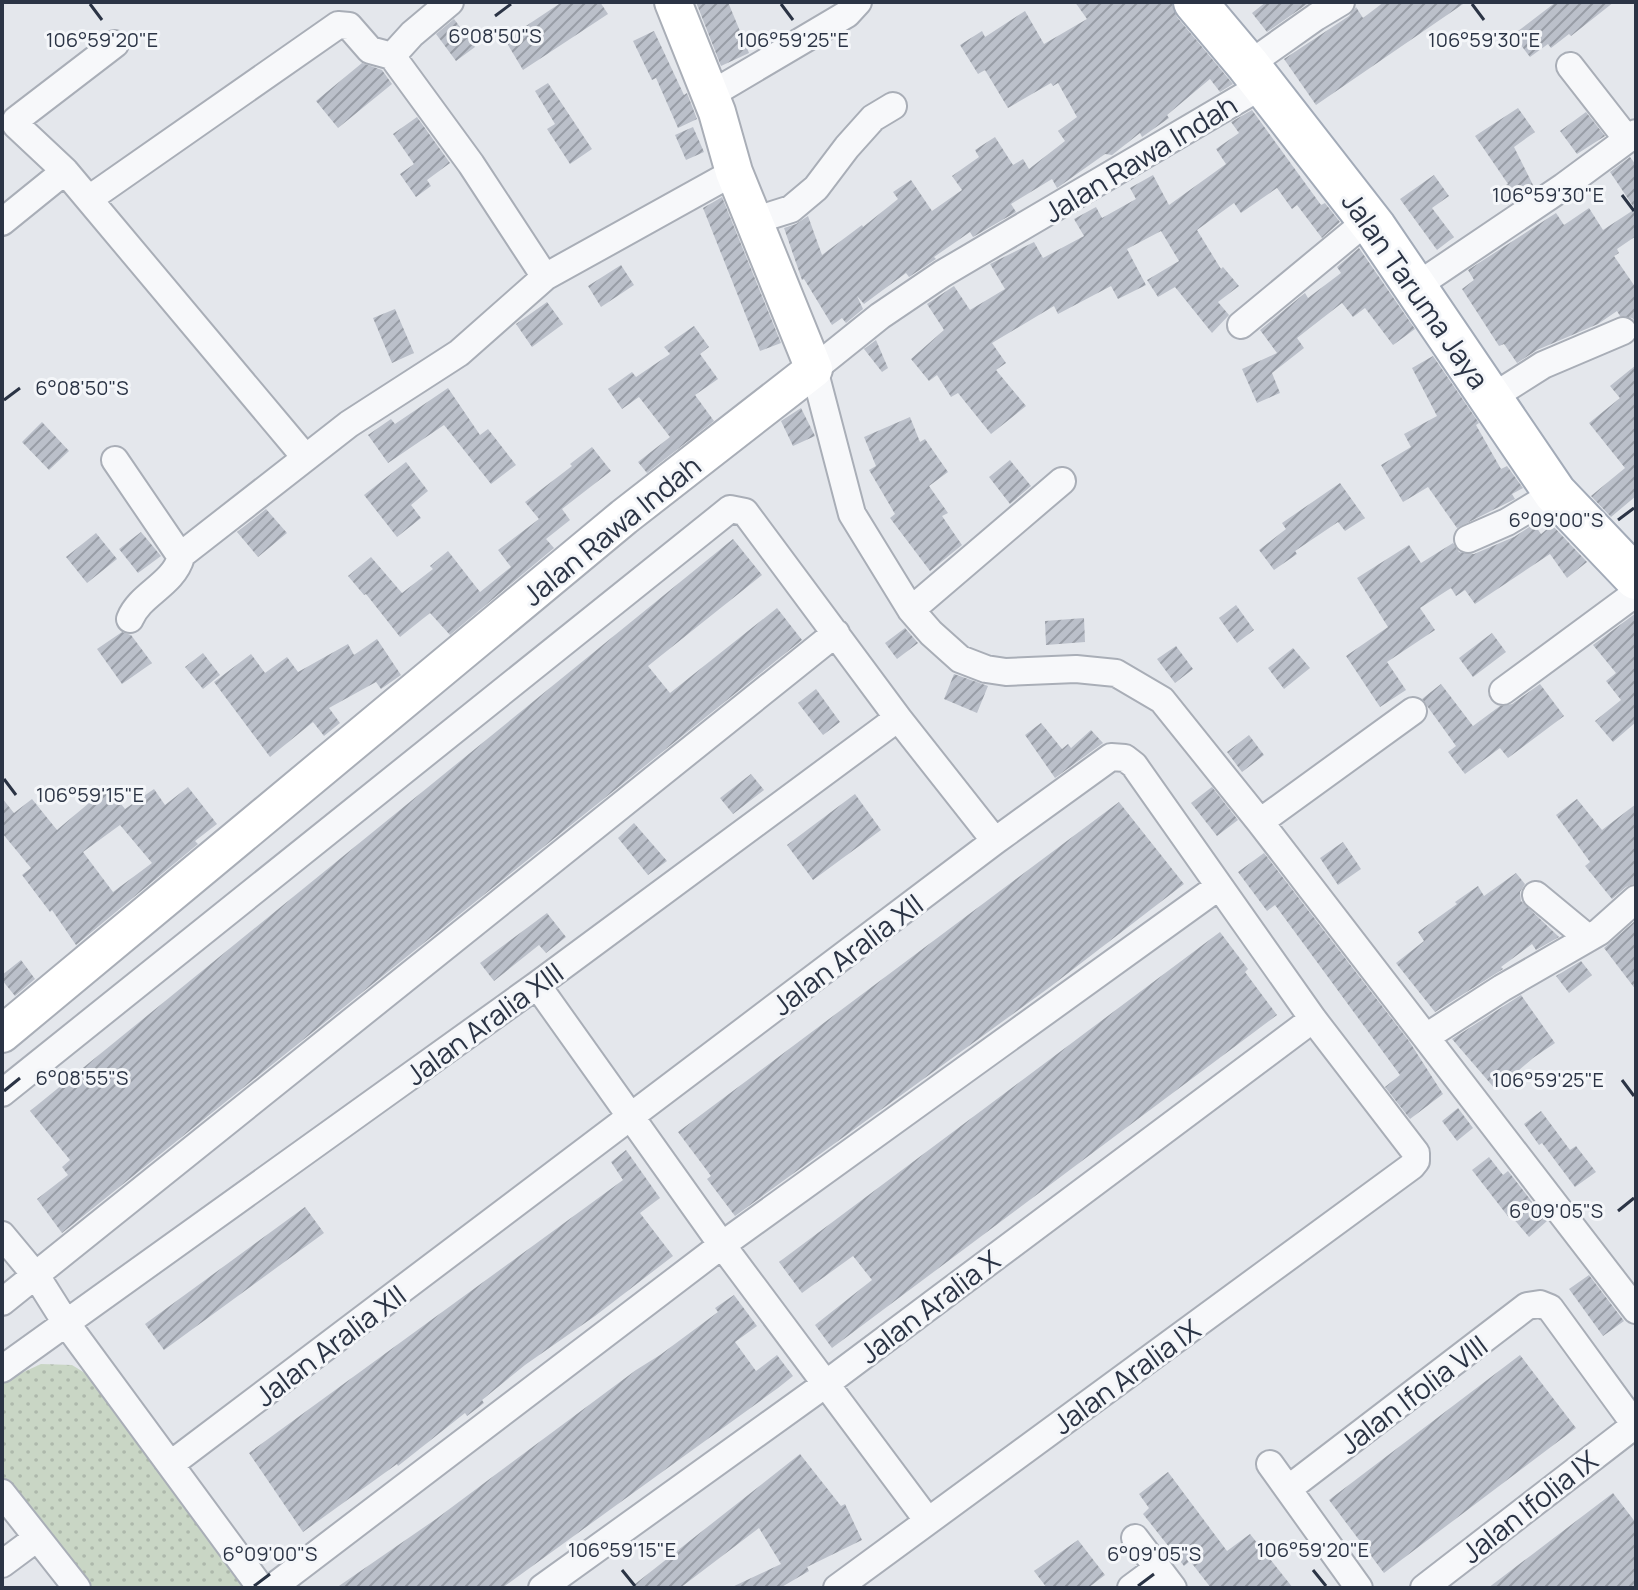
<svg xmlns="http://www.w3.org/2000/svg" width="1638" height="1590" font-family="Manrope,sans-serif">
<defs>
<pattern id="park-dots" width="8" height="8" patternUnits="userSpaceOnUse" patternTransform="scale(2)"><rect width="8" height="8" fill="#c9d6c5"/><path d="M2 2h.1M6 6h.1" fill="none" stroke="#adb8ab" stroke-width="1.8" stroke-linecap="round"/></pattern>
<pattern id="building-hatch" width="6" height="6" patternUnits="userSpaceOnUse" patternTransform="scale(2)"><rect width="6" height="6" fill="#bbc0ca"/><path d="M-1 1l2-2M0 6l6-6M5 7l2-2" fill="none" stroke="#989da6"/></pattern>
</defs>
<rect width="100%" height="100%" fill="#e4e7ec"/>
<path fill="url(#park-dots)" d="M41,1364l31,1 21,13 158,210h-160l-89,-110v-96z"/>
<path fill="url(#building-hatch)" fill-rule="evenodd" d="M562,2h38l8,12 -85,56 -18,-30z
M696,2h32l21,51 -28,13z
M1075,2h97l5,15 56,67 -13,8 -10,-13 -43,36 2,3 -27,19 -2,-4 -28,22 -7,-1 -48,34 -5,-9 -41,25 5,8 -43,25 -3,-5 -36,25 2,2 -27,18 -3,-4 -42,31 -7,-8 6,13 -17,14 -4,-5 -10,7 -28,-46 -2,1 -18,-52 12,-4 12,-8 14,39 40,-30 1,2 35,-28 -5,-7 18,-12 21,31 30,-21 -10,-14 27,-19 -4,-7 20,-13 18,28 10,-6 6,10 36,-28 -7,-10 19,-14 -19,-34 -5,3 -2,-3 -43,25 -23,-38 -7,4 -18,-29 22,-14 3,6 40,-26 19,33 43,-25z
M1266,2h44l-43,30 -15,-19z
M1384,2h82l-150,103 -32,-46 65,-43 7,-9 7,11z
M1556,2h58l-43,34 -2,-2 -18,14 -3,-4 -18,13 -17,-22z
M454,19l21,28 -19,14 -20,-27z
M654,31l30,64 3,-2 10,26 -19,9 -22,-50 -4,2 -19,-39z
M362,63l20,7 10,14 -54,44 -22,-27z
M548,83l44,66 -22,15 -23,-35 8,-5 -20,-33z
M1518,108l17,24 -21,15 20,40 -26,18 -8,-17 8,-4 -33,-48z
M1252,110l69,95 4,-2 15,19 -18,16 -25,-33 -5,4 -15,-21 -36,25 -7,-10 -37,27 24,39 2,-2 16,19 -21,16 11,13 -17,18 -37,-46 -17,10 -11,-17 32,-19 -18,-30 -34,18 19,36 -28,14 -7,-13 -53,28 -4,-8 -62,37 14,20 -10,7 30,36 -35,28 -33,-41 -7,4 -14,-22 -8,6 -18,-22 33,-29 -17,-26 27,-18 16,24 35,-21 -15,-25 44,-22 9,16 41,-22 -10,-17 22,-12 6,11 34,-19 -6,-11 23,-13 16,30 57,-41 -10,-15 23,-16 -8,-11z
M1586,112l19,24 -28,18 -17,-23z
M417,117l33,46 -23,17 4,6 -15,11 -16,-23 14,-10 -21,-30z
M693,127l11,25 -18,8 -11,-25z
M1630,157l6,8v71l-19,13 2,4 -5,3 22,32v34l-4,-4 -12,-2 -3,-5 -19,13 -61,26 -20,13 -13,-19 -5,2 -37,-57 12,-9 -6,-10 88,-57 8,12 25,-17 14,22 32,-21 -25,-37z
M1434,175l15,21 -17,12 22,29 -17,13 -37,-51z
M722,197l59,146 -21,8 -57,-143z
M1359,248l56,81 -22,16 -28,-37 -12,9 -11,-14 -45,35 7,10 -32,25 8,20 -23,10 -15,-34 35,-16 -17,-23 45,-37 3,5 33,-25 -4,-6z
M621,265l13,20 -33,22 -13,-21z
M547,302l16,22 -31,23 -16,-23z
M395,309l19,44 -22,10 -19,-45z
M694,326l15,21 -9,7 18,25 -23,16 19,26 -67,52 -9,-11 32,-25 -31,-40 -17,12 -14,-20 24,-17 4,5 34,-23 -6,-7z
M876,340l12,28 -6,4 -18,-23z
M1433,356l46,67 -3,2 25,44 6,-3 16,22 -11,6 3,5 -58,29 -29,-41 -25,15 -22,-37 30,-18 -7,-13 33,-18 -25,-48z
M1636,365v131l-25,21 -20,-21 34,-28 -36,-45 31,-25 -10,-12z
M448,388l32,47 8,-6 28,36 -25,19 -47,-59 -56,38 -20,-28 23,-16 4,5z
M801,408l14,28 -22,10 -12,-25z
M910,417l10,25 5,-3 23,33 -19,14 19,27 -6,3 20,29 -32,26 -40,-53 5,-4 -26,-44 7,-4 -12,-29z
M42,422l27,29 -20,19 -27,-28z
M592,447l19,24 -49,38 8,11 -24,19 8,9 -104,87 -20,-22 -30,24 -34,-43 -2,1 -16,-19 23,-19 31,36 31,-24 -3,-3 18,-15 32,41 31,-25 -13,-17 41,-31 -14,-17 47,-36 -2,-2z
M1010,460l21,26 -21,18 -21,-27z
M406,462l22,29 -17,14 10,13 -24,19 -33,-42z
M1340,483l25,35 -20,13 -7,-9 -43,29 2,3 -23,16 -15,-20 27,-21 -4,-6z
M266,509l21,24 -29,24 -21,-25z
M1534,524l7,10 11,-9 35,37 -20,16 -17,-24 -75,50 -10,-14 -9,6 -5,-8 -31,20 15,22 -48,32 19,28 -26,17 -34,-51 42,-29 -31,-49 52,-33 12,18 32,-20 6,9 15,2 40,-17z
M141,532l20,24 -23,17 -19,-24z
M96,533l21,26 -30,24 -21,-26z
M733,539l29,36 -114,91 22,27 107,-85 25,32 -740,593 -25,-34 31,-24 -6,-8 8,-7 -40,-49z
M1236,605l18,25 -17,13 -18,-25z
M1636,613v109l-23,20 -18,-21 26,-21 -15,-19 10,-8 -23,-28z
M1084,618l1,24 -39,3 -1,-24z
M905,628l13,15 -21,16 -12,-16z
M122,632l9,3 21,28 -30,21 -25,-35z
M1492,633l14,19 -33,25 -14,-19z
M377,639l24,36 -20,14 -5,-7 -47,26 11,15 -16,13 -11,-14 -43,35 -56,-75 37,-28 14,19 22,-16 11,15 50,-28 6,11z
M1176,646l17,23 -18,14 -18,-24z
M1293,648l17,20 -26,21 -16,-21z
M203,653l17,22 -17,14 -18,-22z
M954,674l34,12 -11,27 -33,-14z
M1441,684l32,42 27,-20 12,-2 28,-20 24,32 -56,42 -8,-10 -35,26 -17,-22 8,-6 -34,-47z
M816,689l24,33 -17,13 -25,-32z
M1041,723l21,26 6,-5 3,4 20,-18 12,13 -48,35 -30,-43z
M1249,735l15,20 -22,17 -15,-20z
M751,774l13,16 -31,24 -13,-16z
M108,787l17,22 29,-20 11,16 23,-18 29,37 -22,17 3,3 -122,101 -24,-35 -2,2 -28,-37 9,-7 -29,-35v-35l12,15 18,-14 25,31zM120,825l32,38 -39,29 -30,-40z
M1212,787l26,33 -21,16 -26,-33z
M855,794l26,36 -68,50 -26,-35z
M1577,799l25,31 34,-26v79l-10,4 -14,12 -27,-33 5,-4 -34,-47z
M1119,802l65,82 -134,103 -315,229 -28,-37 4,-3 -33,-44z
M634,823l33,38 -19,14 -30,-37z
M1343,842l18,27 -23,16 -18,-27z
M1264,853l145,188 34,53 -33,25 -25,-32 15,-12 -125,-170 -8,6 -29,-39z
M1516,873l9,11 -5,8 1,9 38,36 -23,13 -4,-6 -31,23 2,2 -68,43 -39,-49 28,-22 -6,-9 39,-28 -2,-2 23,-16 6,10z
M547,913l19,24 -20,16 -7,-8 -45,36 -14,-18z
M1636,920v70l-32,-42z
M1220,932l28,37 -3,3 32,43 -445,333 -17,-23 57,-45 -19,-24 -51,37 -23,-31z
M21,960l14,19 -20,17 -13,-16v-5z
M1581,961l11,14 -23,18 -13,-17z
M1521,995l34,48 -22,15 -37,32 -44,-51z
M1458,1108l15,20 -16,13 -15,-20z
M1541,1111l29,39 6,-4 20,26 -21,15 -33,-44 -3,2 -15,-21z
M626,1150l34,48 -20,15 33,43 -78,60 -70,49 -43,35 2,3 -17,13 -2,-3 -67,53 -1,-2 -94,68 -54,-79 374,-273 -12,-18z
M1489,1157l14,18 5,-4 39,50 -18,16 -17,-20 -2,2 -38,-49z
M305,1207l19,26 -160,117 -19,-26z
M1589,1275l35,46 -21,15 -34,-47z
M734,1295l23,31 -22,16 21,29 21,-16 16,21 -15,12 -276,200h-166l100,-69 200,-149 24,-15 58,-43 -3,-4z
M1520,1355l56,73 -192,145 -55,-73z
M800,1454l41,52 4,-2 17,36 -55,27 2,4 -29,17h-50l51,-24 -22,-36 -79,60h-50z
M1168,1472l59,79 23,-17 43,54h-82l-21,-27 -6,5 -41,-52 6,-6 -10,-14z
M1613,1493l23,30v65h-148z
M1078,1540l27,35 -17,13h-41l-13,-17z"/>
<g fill="none" stroke-linecap="round" stroke-linejoin="round">
<defs>
<path id="street" d="M392,56l20,-22 38,-32
M1248,65l68,-48 25,-15
M1570,66l57,73
M1263,85l-321,189 -62,42 -66,53 38,145 59,96 20,23 29,26 26,10 20,3 70,-3 40,4 46,27 98,122 376,488
M710,95l137,-81 11,-12
M65,171l240,286
M89,199l249,-174 11,1 21,24 22,6 79,108 74,113 189,-105
M753,221l38,-12 25,-21 31,-41 26,-29 20,-12
M2,222l63,-51 -49,-46v-5l99,-76
M1415,287l148,-100 73,-54
M1241,325l127,-105
M1491,398l52,-33 80,-34
M115,460l66,97c-8,28 -41,37 -51,62
M1468,539l39,-17 48,-29
M180,556l169,-132 110,-71 86,-76
M911,610l151,-129
M1503,691l133,-98
M1260,822l153,-111
M1536,895l52,43
M537,985l185,260 206,276
M1426,1037l76,-49 97,-56 37,-33
M2,1093l728,-584 15,3 153,206 97,123
M2,1235l35,42 29,46 195,265
M2,1302l834,-669
M2,1369l535,-384 361,-267
M171,1464l824,-623 116,-84 14,1 9,7 179,254 103,134v8l-4,5 -575,422
M1270,1464l89,124
M1288,1489l239,-183 13,-2 10,4 86,118
M2,1493l75,95
M1135,1538l38,50
M2,1564l35,-26
M272,1588l450,-343 496,-358
M542,1588l285,-205 486,-364
M1131,1588l27,-20
M1424,1588l211,-163"/>
<path id="secondary" d="M2,1034l622,-517 190,-148 -80,-197 -17,-60 -44,-110"/>
<path id="primary" d="M1195,2l53,63 127,163 180,265 81,85"/>
</defs>
<use href="#street" stroke="#a9aeb7" stroke-width="30"/>
<use href="#secondary" stroke="#a9aeb7" stroke-width="40"/>
<use href="#primary" stroke="#a3abb8" stroke-width="46"/>
<use href="#street" stroke="#f7f8fa" stroke-width="26"/>
<use href="#secondary" stroke="#fff" stroke-width="36"/>
<use href="#primary" stroke="#fff" stroke-width="42"/>
</g>
<path fill="none" stroke="#2b3445" stroke-width="3" d="M90,4l12,16M781,4l12,16M1472,4l12,16M495,16l16,-12M1622,195l12,16M4,400l16,-12M1618,520l16,-12M4,779l12,16M1622,1080l12,16M4,1091l16,-13M1618,1211l16,-13M622,1570l13,16M1313,1570l13,16M254,1586l16,-12M1138,1586l16,-12"/>
<g text-anchor="middle" dominant-baseline="central" stroke-width="6" stroke-linejoin="round" paint-order="stroke">
<g font-size="28" fill="#2b3445" stroke="#f4f6f9">
<text transform="translate(1140 158) rotate(-31)">Jalan Rawa Indah</text>
<text transform="translate(1416 290) rotate(55)">Jalan Taruma Jaya</text>
<text transform="translate(611 530) rotate(-39)">Jalan Rawa Indah</text>
<text transform="translate(847 954) rotate(-37)">Jalan Aralia XII</text>
<text transform="translate(484 1023) rotate(-36)">Jalan Aralia XIII</text>
<text transform="translate(929 1306) rotate(-37)">Jalan Aralia X</text>
<text transform="translate(330 1345) rotate(-37)">Jalan Aralia XII</text>
<text transform="translate(1126 1376) rotate(-36)">Jalan Aralia IX</text>
<text transform="translate(1413 1394) rotate(-37)">Jalan Ifolia VIII</text>
<text transform="translate(1529 1506) rotate(-38)">Jalan Ifolia IX</text>
</g>
</g>
<g font-size="20" text-anchor="middle" fill="#2b3445" stroke="#f4f6f9" stroke-width="6" stroke-linejoin="round" paint-order="stroke">
<text x="495" y="43">6°08'50"S</text>
<text x="102" y="47">106°59'20"E</text>
<text x="793" y="47">106°59'25"E</text>
<text x="1484" y="47">106°59'30"E</text>
<text x="1548" y="202">106°59'30"E</text>
<text x="82" y="395">6°08'50"S</text>
<text x="1556" y="527">6°09'00"S</text>
<text x="90" y="802">106°59'15"E</text>
<text x="82" y="1085">6°08'55"S</text>
<text x="1548" y="1087">106°59'25"E</text>
<text x="1556" y="1218">6°09'05"S</text>
<text x="622" y="1557">106°59'15"E</text>
<text x="1313" y="1557">106°59'20"E</text>
<text x="270" y="1561">6°09'00"S</text>
<text x="1154" y="1561">6°09'05"S</text>
</g>
<rect width="1638" height="1590" fill="none" stroke="#2b3445" stroke-width="8"/>
</svg>
